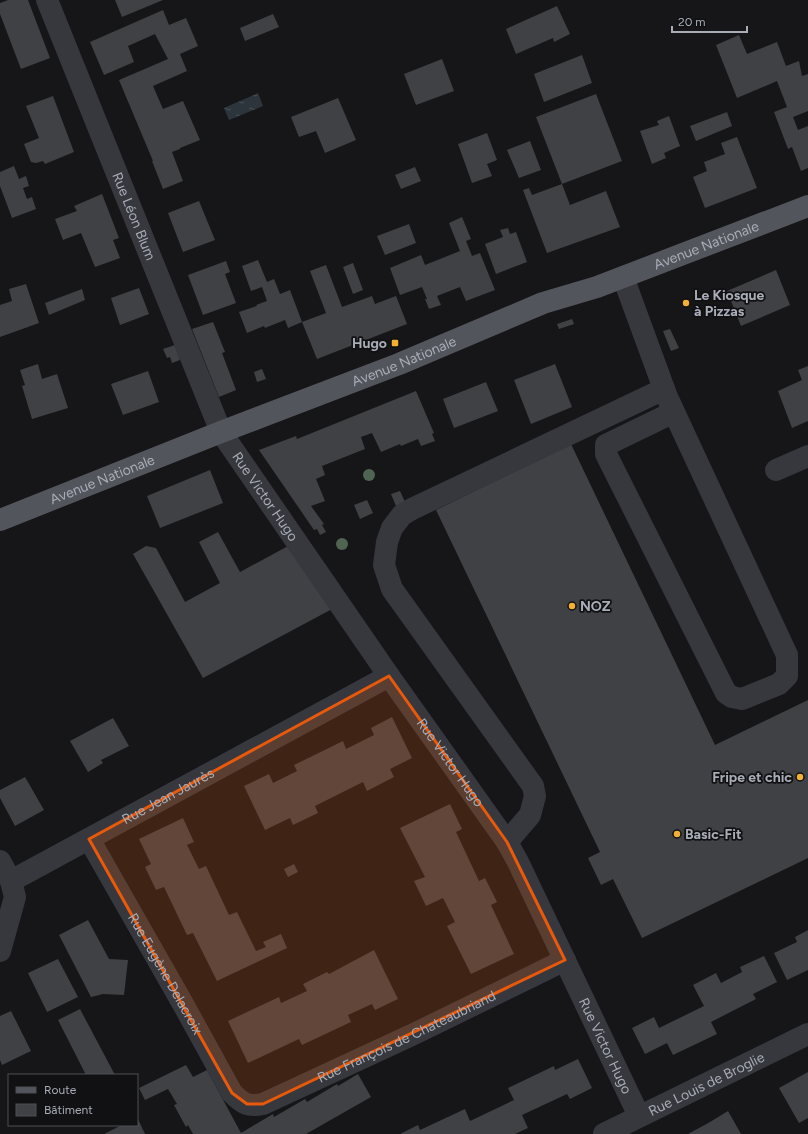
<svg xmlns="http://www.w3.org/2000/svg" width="808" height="1134" font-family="Figtree,sans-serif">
<defs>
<pattern id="water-ripples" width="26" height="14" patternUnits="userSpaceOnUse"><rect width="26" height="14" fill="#2c353c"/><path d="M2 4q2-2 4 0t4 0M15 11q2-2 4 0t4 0" fill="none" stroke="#485056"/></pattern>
</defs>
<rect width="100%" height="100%" fill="#161618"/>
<path fill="url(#water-ripples)" d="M258,93l5,13 -34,14 -5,-12z"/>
<path fill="#404145" d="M8,0h20l22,58 -29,11 -21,-55v-11z
M115,0h48l-41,17z
M557,6l13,28 -16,8 -1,-4 -37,16 -10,-25z
M163,10l6,15 17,-7 12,28 -18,8 7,17 -34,15 10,23 20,-8 17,39 -20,8v1l-8,3 11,29 -20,8 -11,-28h1l-34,-81 49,-21 -13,-25 -27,12 6,16 -30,13 -14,-33z
M273,14l6,13 -34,14 -5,-13z
M739,35l8,19 30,-12 9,24 13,-5 3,15 6,-2v37l-15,6 5,13 10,-4v42l-7,3 -9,-24 -4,2 -14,-37 13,-5 -10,-26 -40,17 -21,-53z
M582,55l10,28 -48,19 -10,-28z
M442,59l12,32 -38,14 -12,-31z
M596,94l26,67 -60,23 8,21 36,-14 14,36 -73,26 -24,-63 6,-2 3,7 30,-11 -26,-67z
M53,96l21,56 -29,12 -2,-3 -7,2 -5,-1 -7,-18 15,-6 -13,-32z
M338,98l18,42 -31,13 -9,-22 -17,6 -8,-20z
M727,112l5,14 -36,15 -6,-15z
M669,116l11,30 -16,7 2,5 -14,6 -12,-33 19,-6 -2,-4z
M487,133l10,27 -10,4 5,12 -20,7 -14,-39z
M737,137l20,51 -52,20 -12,-31 14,-6 -3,-9 21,-8 -4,-11z
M530,141l11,29 -22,8 -12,-28z
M14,166l5,13 7,-3 3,10 -6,2 4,11 5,-2 4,12 -24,9 -12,-32v-14z
M415,167l6,14 -20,8 -6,-14z
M102,194l17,44 -6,2 7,18 -25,9 -14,-34 -18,7 -8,-21 22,-8 -3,-5z
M199,201l16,39 -32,12 -15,-39z
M462,217l9,22 -5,2 6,15 8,-3 15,37 -29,11 -6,-14 -23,9 4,9 -12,4 -4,-10h2l-5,-12 -22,8 -10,-27 31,-13 4,10 35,-14 -11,-28z
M409,224l7,19 -31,12 -8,-19z
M508,228l2,6 6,-2 11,30 -31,12 -11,-30 18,-7 -3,-7z
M258,260l9,22 7,-3 6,15 10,-4 12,32 -14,6 -3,-8 -20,8 -1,-2 -17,7 -8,-21 18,-6 -1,-1 11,-4 -5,-14 -11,4 -9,-25z
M226,261l4,11 -5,2 11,29 -33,12 -15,-40z
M353,263l10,27 -10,4 -10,-27z
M326,265l16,42 30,-11 3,8 21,-8 11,28 -90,35 -15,-37 24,-9 -16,-42z
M776,270l14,35 -49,21 -14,-35z
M26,284l13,39 -39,14v-32l12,-4 -3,-12z
M139,288l10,26 -29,11 -9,-27z
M82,289l3,11 -36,15 -4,-12z
M572,319l2,5 -15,5 -2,-5z
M213,322l12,30 -3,1 14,37 -17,7 -27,-68z
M670,329l9,19 -8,3 -8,-20z
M175,345l5,15 -8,3 -2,-6 -3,1 -4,-9z
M38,364l4,15 15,-5 11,34 -36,11 -10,-33 3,-1 -5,-15z
M555,364l17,43 -41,17 -17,-44z
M808,366v55l-16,7 -14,-37 24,-11 -4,-10z
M262,369l4,10 -9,3 -3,-10z
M148,371l11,31 -36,13 -12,-31z
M486,382l12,29 -44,17 -11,-29z
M416,391l18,42 -2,1 3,7 -14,5 -3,-7 -17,7 -1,-2 -19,8 -9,-19 -11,4 4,12 -43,17 3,9 -9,4 9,22 -14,5 13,18 -2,1 4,7 -6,3 -3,-6 -3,1 -55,-80 37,-14 1,3z
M571,444l144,301 93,-45v158l-166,80 -29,-59 -12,6 -13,-27 12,-6 -164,-342z
M210,470l13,33 -63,25 -13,-32z
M400,491l5,11 -9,4 -5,-12z
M367,500l6,13 -13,6 -6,-14z
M218,532l22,40 50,-27 44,63 -131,70 -70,-124 13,-8 10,2 29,54 35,-19 -21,-41z
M392,717l20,41 -22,11 4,8 -27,14 -4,-9 -48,24 3,7 -25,12 -3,-7 -25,12 -21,-44 25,-12 4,9 24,-12 -3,-6 49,-24 3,8 28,-14 -3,-7z
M113,718l16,28 -28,14 2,3 -15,9 -18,-31z
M25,777l19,33 -29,16 -15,-28v-8z
M450,804l12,25 -6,3 23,49 6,-3 12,24 -6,3 23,49 -43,20 -24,-48 8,-4 -12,-24 -17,8 -12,-25 11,-4 -25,-49z
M183,818l11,24 -7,3 12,24 7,-3 23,49 8,-3 19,39 10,-4 -3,-5 18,-8 6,14 -70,33 -24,-48 -6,2 -23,-48 -8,3 -11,-23 6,-3 -12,-25z
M294,864l4,8 -10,5 -4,-8z
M88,920l21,39 19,1 -4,35 -21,-1 -12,3 -32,-62z
M808,930v40l-21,10 -13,-27 23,-11 -2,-5z
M374,950l24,49 -23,11 -3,-6 -24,11 3,7 -49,23 -3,-6 -51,24 -20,-42 51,-24 2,6 26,-12 -4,-7 24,-12 2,2z
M764,956l13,26 -24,12 3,5 -45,23 6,12 -44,21 -6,-12 -22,11 -13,-26 22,-11 5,11 45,-22 -11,-21 23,-12 5,10 21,-11 -2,-5z
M58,959l20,38 -31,15 -19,-39z
M80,1009l35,66h-29l-28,-55z
M11,1011l20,40 -29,14 -2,-5v-44z
M578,1059l14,29 -22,11 -3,-5 -45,21 6,13 -13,6h-115l18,-9 2,5 45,-21 5,12 44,-21 -6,-12 46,-22 1,4z
M186,1065l7,12 14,-7 34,63 32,-19 1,3 31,-18 2,3 30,-18 1,2 20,-12 13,23 -65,37h-113l-5,-9 -2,2 -12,-22 3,-1 -9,-15 -23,11 -6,-12z
M808,1072v46l-9,5 -20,-35z
M728,1111l13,23h-53l22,-12z
M137,1117l8,17h-41l18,-9h15z"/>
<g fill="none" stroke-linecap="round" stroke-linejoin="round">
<g stroke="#37383d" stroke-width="22">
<path id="s1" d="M47,0l174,432 168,244 118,166 11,20 121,254"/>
<path d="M623,277l44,120 120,258v21l-8,8 -37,15 -10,-2 -6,-4 -120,-239v-9l68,-33"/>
<path d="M776,470l32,-14"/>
<path id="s2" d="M89,839l94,165 49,89c11,11 16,14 31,11l153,-71 149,-73"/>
<path d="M507,842l23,-27 5,-19 -2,-10 -141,-197 -8,-24 3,-23 5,-14 10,-13 10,-6 252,-120"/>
<path d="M0,861l11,20"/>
<path id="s3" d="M0,951l15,-54 -4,-16 378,-205"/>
<path id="s4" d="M604,1134l204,-100"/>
</g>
<path stroke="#53555c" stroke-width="22" id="s5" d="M0,520l221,-88 178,-68 144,-61 54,-16 211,-81"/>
</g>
<g fill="#506452">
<circle cx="369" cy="475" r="6"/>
<circle cx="342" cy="544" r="6"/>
</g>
<path fill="#e8590c" fill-opacity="0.2" stroke="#e8590c" stroke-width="3" stroke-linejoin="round" d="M389,676l118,166 58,118 -302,144h-16l-15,-11 -143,-254z"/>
<g fill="#f2b134" stroke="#111113" stroke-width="1.5">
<circle cx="686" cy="303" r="4"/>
<rect x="391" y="339" width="8" height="8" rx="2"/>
<circle cx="572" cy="606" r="4"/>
<circle cx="800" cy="777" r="4"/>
<circle cx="677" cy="834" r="4"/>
</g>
<g text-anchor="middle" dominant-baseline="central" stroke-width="3.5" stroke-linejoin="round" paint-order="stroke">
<g font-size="14" fill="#a8adb8" stroke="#111113">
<text stroke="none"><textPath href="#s1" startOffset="233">Rue Léon Blum</textPath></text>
<text stroke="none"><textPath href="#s5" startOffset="758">Avenue Nationale</textPath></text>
<text stroke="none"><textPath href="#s5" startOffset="434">Avenue Nationale</textPath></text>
<text stroke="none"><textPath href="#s5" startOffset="110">Avenue Nationale</textPath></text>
<text stroke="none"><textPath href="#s1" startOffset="544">Rue Victor Hugo</textPath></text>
<text stroke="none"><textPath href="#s1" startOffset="868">Rue Victor Hugo</textPath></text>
<text stroke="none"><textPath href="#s3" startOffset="251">Rue Jean Jaurès</textPath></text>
<text stroke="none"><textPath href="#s2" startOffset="155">Rue Eugène Delacroix</textPath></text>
<text stroke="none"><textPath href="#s2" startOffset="485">Rue François de Chateaubriand</textPath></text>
<text stroke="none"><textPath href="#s1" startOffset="1192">Rue Victor Hugo</textPath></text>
<text stroke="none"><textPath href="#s4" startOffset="114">Rue Louis de Broglie</textPath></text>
</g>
<g font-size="14" font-weight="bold" fill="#a8adb8" stroke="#111113" text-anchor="start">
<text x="694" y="295">Le Kiosque<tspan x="694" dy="16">à Pizzas</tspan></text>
<text x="387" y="343" text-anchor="end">Hugo</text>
<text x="580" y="606">NOZ</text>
<text x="792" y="777" text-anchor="end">Fripe et chic</text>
<text x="685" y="834">Basic-Fit</text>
</g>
</g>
<rect x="8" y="1074" width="130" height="52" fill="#111113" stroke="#4d4f55"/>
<rect x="16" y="1087" width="20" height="6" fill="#53555c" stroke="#4d4f55"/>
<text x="44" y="1094" font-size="12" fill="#a8adb8">Route</text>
<rect x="16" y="1104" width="20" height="12" fill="#404145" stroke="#4d4f55"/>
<text x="44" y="1114" font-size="12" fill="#a8adb8">Bâtiment</text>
<path d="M672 26v6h75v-6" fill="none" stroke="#a8adb8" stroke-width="2"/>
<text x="678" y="26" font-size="12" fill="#a8adb8" stroke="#111113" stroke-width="3" paint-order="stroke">20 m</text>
</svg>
